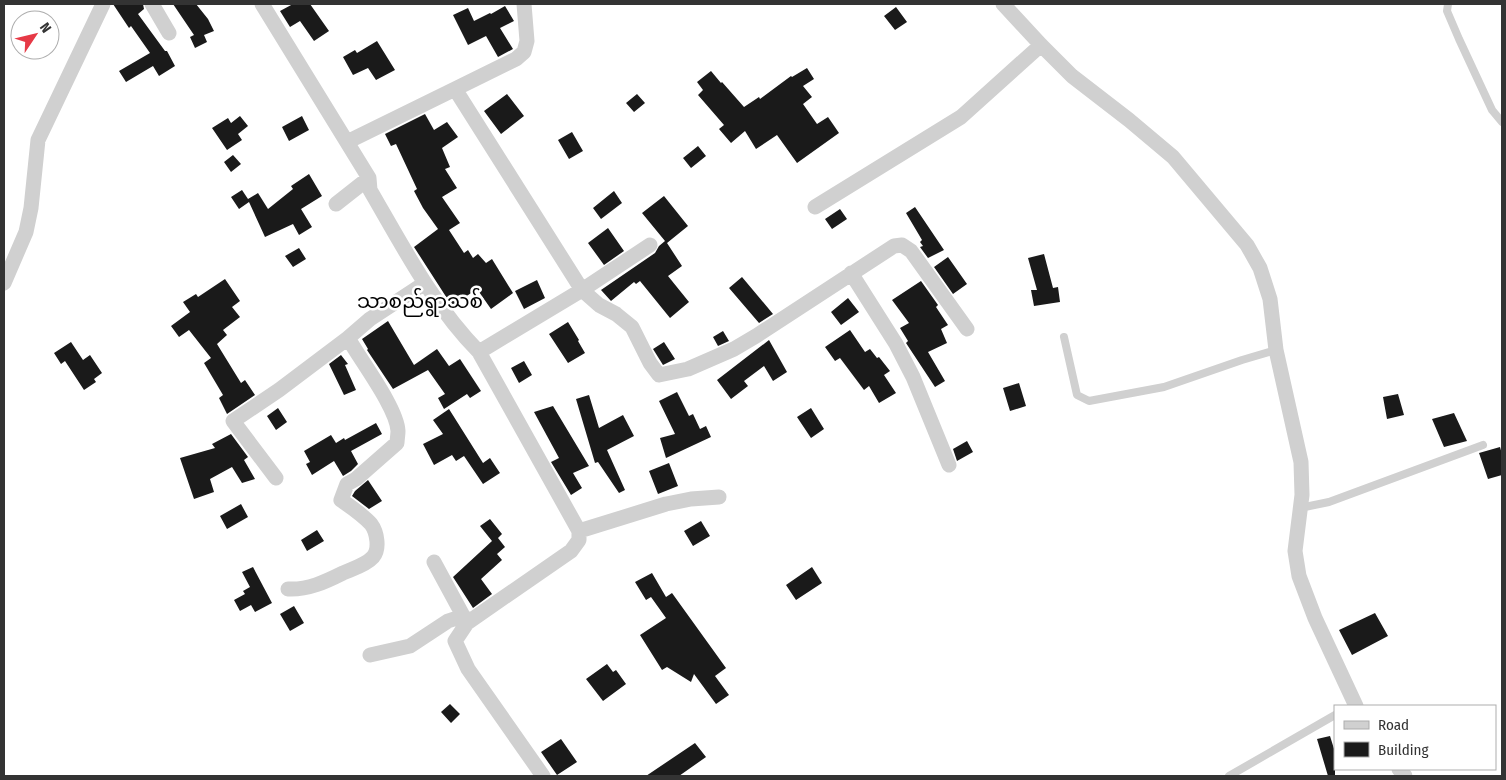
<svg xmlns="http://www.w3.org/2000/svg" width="1506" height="780" font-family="'Fira Sans Condensed','Noto Sans Myanmar',sans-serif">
<rect width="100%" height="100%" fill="#fff"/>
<path fill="#1a1a1a" d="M113,4h30l1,5 -6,5 27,37h2l8,15 -16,10 -6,-10 -27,16 -7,-11 31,-18 -19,-27 -2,2z
M173,4h23l12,15 6,12 -10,4 3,7 -12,6 -5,-11 4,-2z
M293,4h17l19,27 -15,10 -14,-20 -10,6 -10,-16z
M505,6l9,15 -14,7 13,21 -15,8 -12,-21 -18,9 -15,-30 15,-7 6,13 16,-8 1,1z
M896,7l11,15 -12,8 -11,-14z
M377,41l18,29 -19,10 -8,-12 -15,7 -10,-18 12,-7 2,3z
M807,68l7,11 -11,7 9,11 -9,7 14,20 11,-7 11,16 -42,30 -20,-28 -21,14 -11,-18 -14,12 -12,-14 5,-4 -26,-30 5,-5 -6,-8 14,-11 10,12 1,-1 22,25 15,-10 1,2 31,-23 1,1z
M507,94l17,22 -23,18 -17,-23z
M637,94l8,9 -11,9 -8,-9z
M425,114l9,16 13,-8 11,15 -16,11 8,19 -5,2 12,19 -15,9 18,26 -11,7 15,23 4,-3 5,8 5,-4 8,9 6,-4 21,34 -22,16 -14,-20 -25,17 -38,-59 24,-18 -15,-21 -9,-17 3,-2 -21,-45 -5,2 -6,-12z
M240,116l8,10 -10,8 4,6 -15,10 -15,-22 16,-10 3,5z
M302,116l7,14 -20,11 -7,-14z
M572,132l11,19 -14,8 -11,-19z
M698,146l8,10 -15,12 -8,-10z
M233,155l8,9 -10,8 -7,-10z
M309,174l13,22 -21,13 11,18 -13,8 -6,-11 -28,13 -16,-35 -10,7 -8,-12 11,-7 6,9 10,-6 10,16 25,-20 -2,-3z
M614,191l8,12 -21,16 -8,-11z
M664,196l24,30 -21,17 15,23 -14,10 21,26 -19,16 -30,-37 -4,3 -2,-2 -23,19 -10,-11 54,-37 4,-7 6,-5 -23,-28z
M915,207l29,43 -16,8 -8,-11 3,-1 -3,-4 2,-2 -16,-27z
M840,209l7,10 -15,10 -7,-10z
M608,228l16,23 -20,14 -16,-22z
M299,248l7,11 -13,8 -8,-11z
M1044,254l9,34 5,-1 2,15 -26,4 -3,-16h6l-9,-32z
M948,257l19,27 -14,10 -19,-27z
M742,277l31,37 -14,9 -30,-35z
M225,279l15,22 -8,6 8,10 -17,13 4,5 -10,9 24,39 4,-3 10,15 -28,19 -8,-16 4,-3 -19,-32 7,-5 -22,-28 -10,7 -8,-11 19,-14 -7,-10 13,-8 2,3z
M537,280l8,18 -21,11 -9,-18z
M921,281l17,24 -2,2 12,18 -7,4 6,14 -19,9 17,29 -10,6 -29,-44 2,-2 -8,-13 9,-5 -17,-23z
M848,298l11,14 -18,13 -10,-13z
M388,321l26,44 23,-16 12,17 11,-7 21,32 -11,7 -3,-4 -23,15 -6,-11 7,-4 -17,-24 -35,19 -26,-39 1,-1 -6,-10z
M568,322l11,18 -1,1 7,12 -17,10 -19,-29z
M850,330l15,22 5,-3 7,9 2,-1 11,14 -6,4 12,18 -17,10 -10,-17 -5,4 -24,-32 -5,3 -10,-14z
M723,331l6,10 -11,5 -5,-9z
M769,340l18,32 -14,9 -9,-15 -20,15 4,5 -17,13 -14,-19z
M71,342l12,18 7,-5 12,18 -8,6 2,3 -12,8 -19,-29 -4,3 -7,-11z
M664,342l11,17 -12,6 -10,-16z
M341,355l7,9 -3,1 11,25 -12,5 -15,-31z
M524,361l8,14 -13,8 -8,-15z
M1019,383l7,23 -16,5 -7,-23z
M677,392l12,24 4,-2 7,15 6,-3 5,11 -45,21 -6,-20 15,-4 -16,-33z
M1398,394l6,21 -17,4 -4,-22z
M589,395l10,33 24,-13 11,21 -27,14 18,40 -6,3 -21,-31 -3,1 -19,-64z
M553,406l36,60 -16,7 9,15 -11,7 -20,-33 8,-4 -25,-46z
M278,408l9,14 -11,8 -9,-14z
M811,408l13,21 -13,9 -14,-21z
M449,409l34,54 7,-5 10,15 -17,11 -19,-28 -8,5 -4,-6 -18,10 -11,-21 20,-10 -10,-14z
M1454,413l13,28 -23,6 -12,-28z
M376,423l6,11 -31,17 7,13 -7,7 -8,5 -9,-15 -22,14 -6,-11 4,-2 -6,-11 27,-16 5,8 8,-5 1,2z
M231,434l17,23 -4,3 11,19 -13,4 -10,-16 -22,12 4,13 -20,7 -14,-41 35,-10 -3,-4z
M967,441l6,11 -16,9 -4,-12z
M1500,447l2,7v21l-14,4 -9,-26z
M669,463l9,23 -20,8 -9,-23z
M368,480l14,21 -13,8 -17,-13 3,-5z
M241,504l7,13 -21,12 -7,-13z
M490,519l12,15 -4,4 7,9 -8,7 5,6 -21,19 11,15 -19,14 -20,-31 39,-36 -12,-15z
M701,521l9,15 -17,10 -9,-15z
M317,530l7,11 -17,10 -6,-11z
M253,567l19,36 -17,9 -4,-7 -11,6 -6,-11 11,-6 -2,-3 7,-4 -8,-15z
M812,567l10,16 -26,17 -10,-15z
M652,573l14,24 6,-4 54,75 -11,8 14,19 -13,9 -22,-30 -3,8 -24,-15 -5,3 -22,-35 26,-17 -15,-21 -5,3 -11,-18z
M294,606l10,17 -14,8 -10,-17z
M1375,613l13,23 -36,19 -13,-25z
M607,664l6,8 3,-2 10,14 -23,17 -17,-22z
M450,704l10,10 -9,9 -10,-11z
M1330,736l5,16v24h-7l-11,-37z
M561,739l16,23 -20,13 -16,-23z
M695,743l11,14 -27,19h-33z"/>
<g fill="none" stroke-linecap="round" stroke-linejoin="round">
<path stroke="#d0d0d0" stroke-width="8" d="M1448,4l-1,7 12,28 33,71 10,12
M1064,337l13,58 12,6 75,-14 78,-27 34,-10
M1300,508l29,-6 154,-57
M1229,776l106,-61"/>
<path stroke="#d0d0d0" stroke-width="15" d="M152,4l17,29
M262,4l107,174 1,12c32,55 64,117 109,162l100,179v9l-8,11 -104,72 -12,18 13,28 75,107
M524,4l3,37 -3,11 -8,7 -61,30 127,201 17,15 17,9 16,13 18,36 9,12 29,-6 46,-20 22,-13 138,-90 8,-1 9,6 56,78
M1003,4l38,41 31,31 57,44 44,37 74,88 13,23 10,31 6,51 25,112 1,33 -7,56 4,25 16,42 41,88
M347,142l108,-53
M336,204l33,-26
M815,207l146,-90 80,-72
M851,273l45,71 17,33 36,88
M4,283l22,-51 5,-24 7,-68 65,-136
M479,352l103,-62 68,-45
M276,478l-43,-57 46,-31 69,-52
M579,531l87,-27 25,-5 28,-2
M434,562l33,61
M288,589c20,1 37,-7 55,-16 9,-4 23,-8 30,-16 7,-8 4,-25 -2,-33 -8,-9 -20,-17 -30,-24l6,-16 9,-5 41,-36c0,-3 1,-8 1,-12 -1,-23 -37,-70 -50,-93l22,-19 55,-36
M370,655l40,-9 38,-25 6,-2 12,-1
M1399,769l6,7"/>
</g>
<g text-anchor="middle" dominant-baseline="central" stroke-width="5" stroke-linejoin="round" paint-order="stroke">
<g font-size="20" fill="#000" stroke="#fff">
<text x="420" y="301">သာစည်ရွာသစ်</text>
</g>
</g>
<rect width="1506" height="780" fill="none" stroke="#333333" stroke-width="10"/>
<rect x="1334" y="705" width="162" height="65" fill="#ffffff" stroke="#adadad"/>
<rect x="1344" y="721" width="25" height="8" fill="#d0d0d0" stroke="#adadad"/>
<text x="1378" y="730" font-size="15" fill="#333333">Road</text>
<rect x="1344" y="742" width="25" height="15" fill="#1a1a1a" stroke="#adadad"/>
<text x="1378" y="755" font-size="15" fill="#333333">Building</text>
<g transform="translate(35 35) rotate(55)"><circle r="24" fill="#ffffff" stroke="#adadad"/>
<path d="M0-4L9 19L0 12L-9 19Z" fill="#e63946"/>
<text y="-8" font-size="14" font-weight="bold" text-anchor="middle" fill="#333333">N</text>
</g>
</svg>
